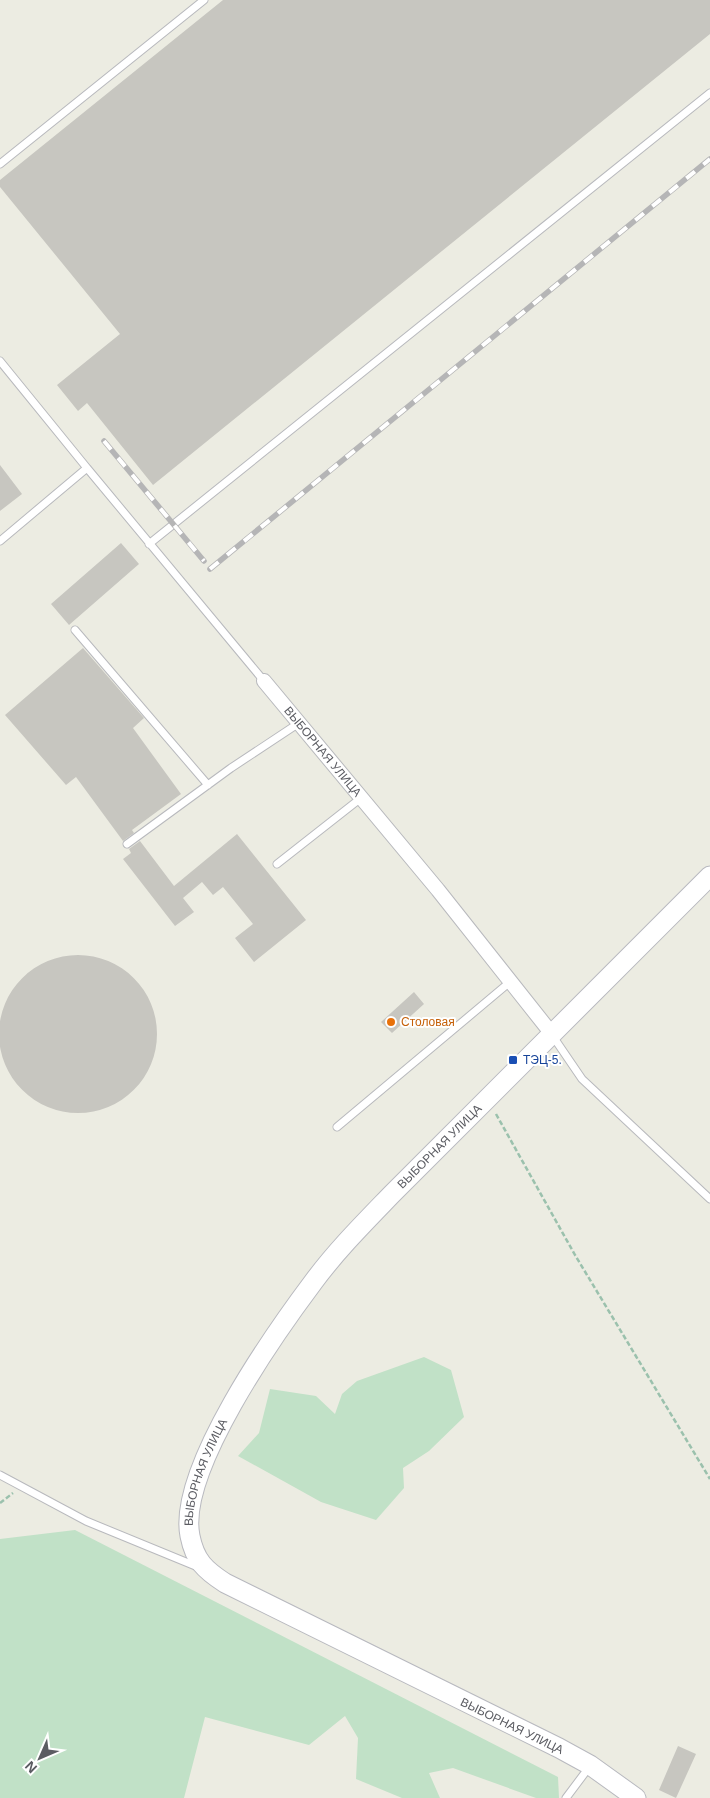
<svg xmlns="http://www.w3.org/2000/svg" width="710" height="1798" font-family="Helvetica,sans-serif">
<rect width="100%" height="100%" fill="#ecece2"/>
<path fill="#c1e1c7" d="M424,1357l27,13 13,47 -35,34 -26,17 1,20 -28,32 -55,-18 -83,-46 21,-23 11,-44 46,7 19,18 7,-20 15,-13z
M75,1530l483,247 1,21h-23l-83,-30 -24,5 11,25h-38l-46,-19 2,-41 -13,-22 -36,29 -104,-28 -21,81h-184v-259z"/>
<path fill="#c7c6c0" d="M223,0h487v34l-557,451 -66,-82 -9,8 -21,-26 63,-51 -120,-147v-7z
M0,465l22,29 -22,17z
M121,543l18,21 -70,61 -18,-21z
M83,648l61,70 -11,10 48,66 -49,36 2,3 -11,8 -47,-64 -10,8 -61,-70z
M237,834l69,86 -52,42 -19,-24 18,-14 -30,-37 -10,8 -11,-13 -19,16 11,14 -19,14 -52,-67 8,-6 -2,-4 11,-8 34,45z
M-1 1034a79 79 0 1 1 158 0a79 79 0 1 1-158 0Z
M414,992l10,12 -32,29 -11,-11z
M678,1746l18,8 -20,44 -17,-8z"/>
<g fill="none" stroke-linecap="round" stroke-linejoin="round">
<defs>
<path id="lane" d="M0,164l204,-164
M0,361l87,107
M0,541l87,-73 177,213
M149,544l561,-451
M75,630l133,155
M127,844l104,-76 68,-45
M277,864l84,-66
M552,1035l30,44 128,120
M337,1127l173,-145
M0,1475l86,46 112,46
M566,1798l24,-32"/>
<g id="street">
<path id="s1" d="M264,681l174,209 114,144"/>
</g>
<g id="secondary">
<path id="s2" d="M636,1798l-46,-33 -31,-17 -334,-165c-20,-13 -30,-22 -35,-47 -13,-65 85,-203 124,-255 23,-31 51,-59 78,-87l318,-318"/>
</g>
</defs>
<use href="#lane" stroke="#b8b9bd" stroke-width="9"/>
<use href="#street" stroke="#b8b9bd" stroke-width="16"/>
<use href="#secondary" stroke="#b8b9bf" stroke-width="21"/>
<path stroke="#9bc1ad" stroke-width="2.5" stroke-dasharray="5 2.5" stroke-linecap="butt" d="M496,1114l79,141 135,224
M0,1503l13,-10"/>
<use href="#lane" stroke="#fff" stroke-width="7"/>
<use href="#street" stroke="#fff" stroke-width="14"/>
<use href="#secondary" stroke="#fff" stroke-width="19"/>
<defs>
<path id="rail" d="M104,441l100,120
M210,569l500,-410"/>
</defs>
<use href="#rail" stroke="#b5b5b6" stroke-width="5.5"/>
<use href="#rail" stroke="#fff" stroke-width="4" stroke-dasharray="11" stroke-linecap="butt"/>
</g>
<circle fill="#e8710a" stroke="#fff" stroke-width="2" cx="391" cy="1022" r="5"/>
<rect fill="#1a4fb4" stroke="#fff" stroke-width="2" x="508" y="1055" width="10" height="10" rx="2.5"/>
<g text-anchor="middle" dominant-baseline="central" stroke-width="4" stroke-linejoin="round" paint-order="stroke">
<g font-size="12" fill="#5b5c62" stroke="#fff">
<text stroke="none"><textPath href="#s1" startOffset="92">ВЫБОРНАЯ УЛИЦА</textPath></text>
<text stroke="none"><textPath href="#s2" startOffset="998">ВЫБОРНАЯ УЛИЦА</textPath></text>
<text stroke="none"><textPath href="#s2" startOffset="592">ВЫБОРНАЯ УЛИЦА</textPath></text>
<text transform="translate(512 1726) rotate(26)">ВЫБОРНАЯ УЛИЦА</text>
</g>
<g font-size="12" fill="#c56008" stroke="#fff" text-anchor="start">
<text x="401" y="1022">Столовая</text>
</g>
<g font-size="12" fill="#164399" stroke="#fff" text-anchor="start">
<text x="523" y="1060">ТЭЦ-5.</text>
</g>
</g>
<g transform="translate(40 1758) rotate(225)" stroke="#ffffff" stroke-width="4" paint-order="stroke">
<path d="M0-4L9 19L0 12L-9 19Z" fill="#5b5c62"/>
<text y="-8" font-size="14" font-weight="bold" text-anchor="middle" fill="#5b5c62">N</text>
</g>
</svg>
